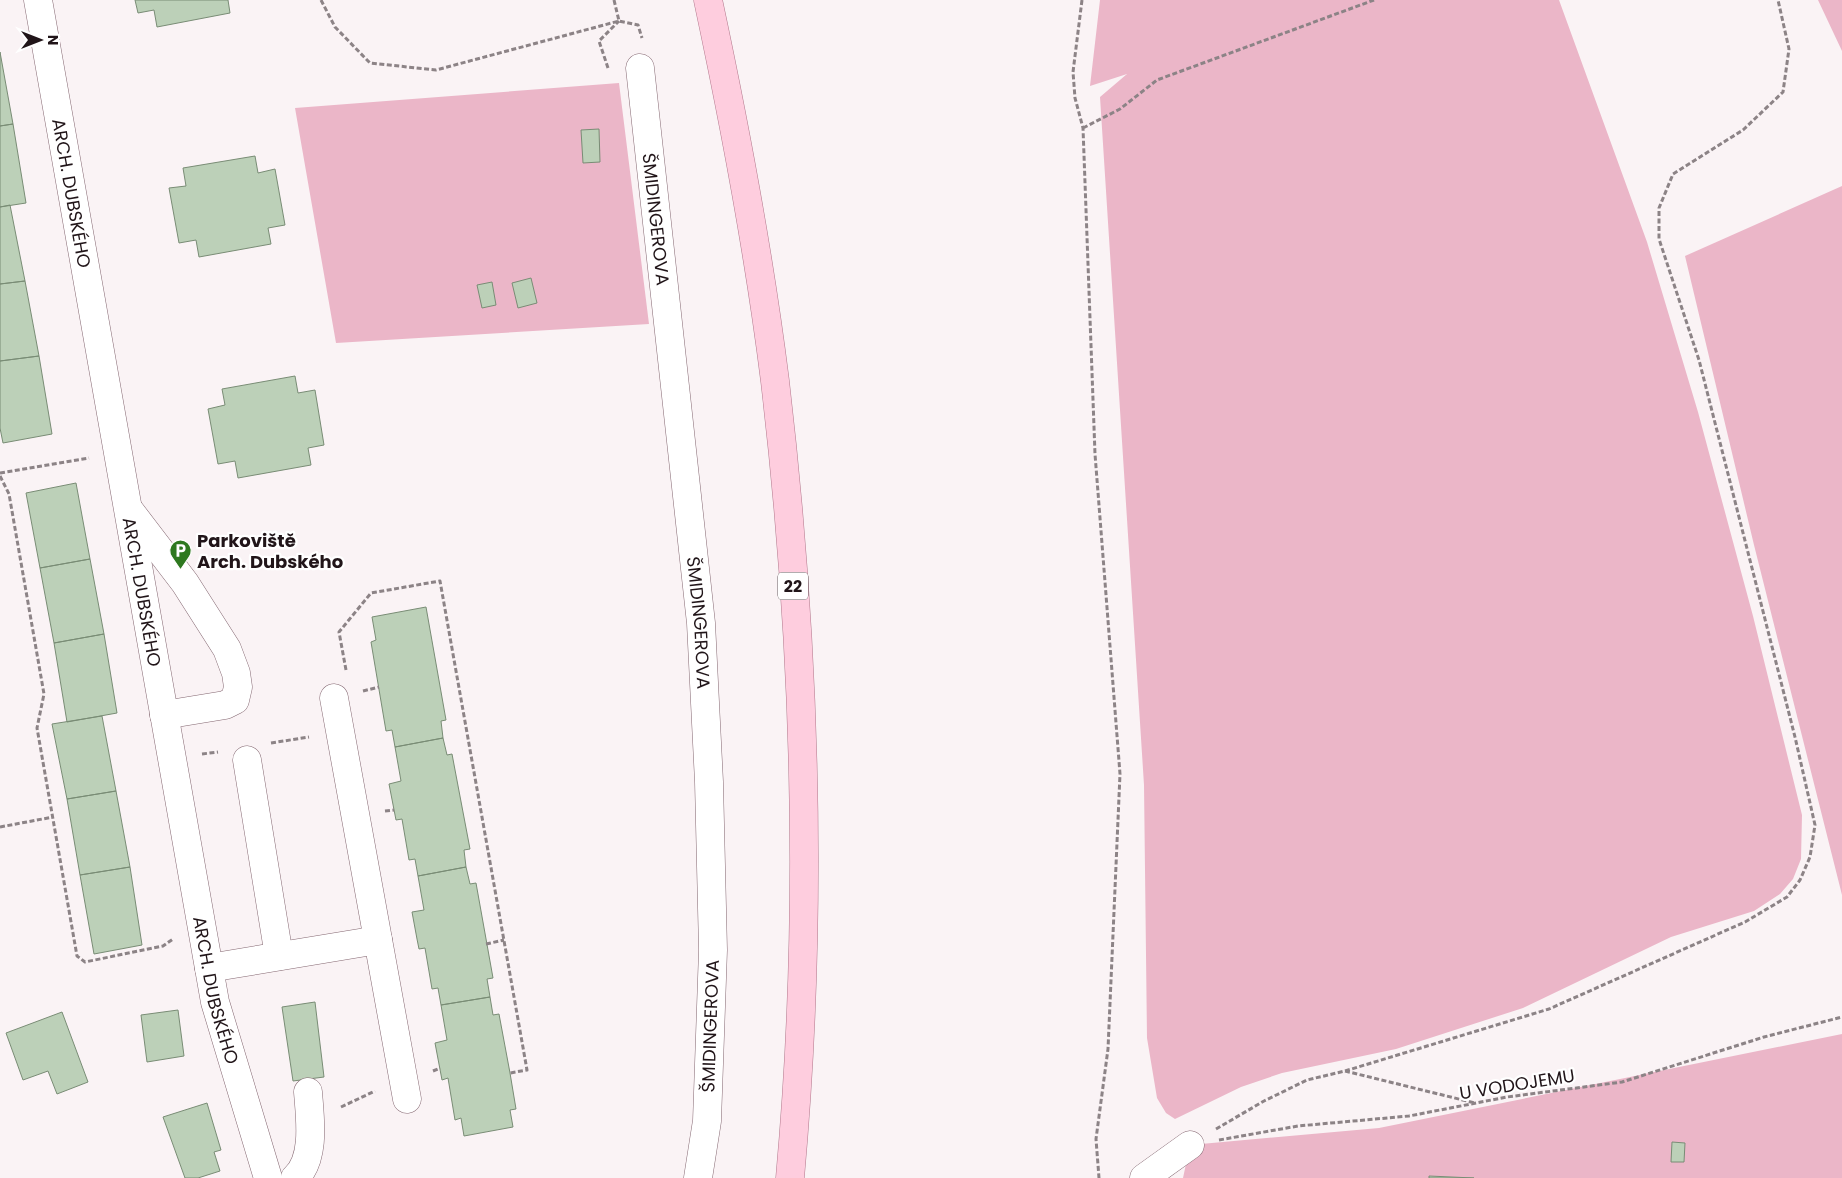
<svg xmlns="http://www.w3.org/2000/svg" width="1842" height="1178" font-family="Poppins,sans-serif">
<rect width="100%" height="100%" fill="#faf3f5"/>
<path fill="#ebb6c8" d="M1100,0h459l88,242 51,170 55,204 49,199 -1,44 -8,20 -13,15 -26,17 -83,26 -148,71 -127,41 -114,24 -41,14 -66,32 -9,-6 -9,-15 -10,-60 -3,-253 -44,-688 27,-23 -37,12z
M1818,0h24v51z
M619,83l30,241 -313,19 -41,-235z
M1842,186v709l-88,-350 -69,-289z
M1842,1034v144h-659l7,-33 189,-17z"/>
<path fill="#bcd0b8" stroke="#798c75" d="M135,0h93l2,13 -73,14 -3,-17 -16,3z
M0,52l13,72 -13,2z
M13,124l13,79 -26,4v-81z
M599,129l1,33 -17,1 -2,-33z
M255,156l3,17 17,-4 10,56 -17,3 3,16 -72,13 -3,-17 -17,3 -10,-55 17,-2 -3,-18z
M10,205l15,76 -25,3v-77z
M531,278l6,25 -19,5 -6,-25z
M25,281l14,75 -39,5v-77z
M492,282l4,23 -14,3 -5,-23z
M39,356l13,78 -49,9 -3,-15v-67z
M295,376l3,17 17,-3 9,55 -16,3 3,17 -73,13 -3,-17 -17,3 -10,-55 17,-4 -3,-16z
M76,483l14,76 -50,9 -14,-75z
M90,559l14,75 -50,9 -14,-75z
M426,607l20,113 -5,1 2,17 -48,9 -3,-17 -6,1 -15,-89 5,-2 -4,-23z
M104,634l13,79 -50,9 -13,-79z
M102,716l14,75 -49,8 -15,-75z
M443,738l4,17 5,-1 18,95 -6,1 2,17 -48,9 -3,-17 -6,1 -7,-41 -6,1 -7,-36 12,-3 -6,-34z
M116,791l14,76 -50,8 -13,-76z
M130,867l12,78 -48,9 -14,-79z
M466,867l4,17 6,-1 17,95 -6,1 3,18 -49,8 -3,-17 -6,1 -7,-41 -6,1 -2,-10 -5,-27 12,-2 -6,-34z
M490,997l3,18 6,-1 11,59 6,36 -6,1 3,17 -49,9 -3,-18 -6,2 -7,-42 -6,2 -7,-37 12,-3 -6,-35z
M315,1002l9,75 -31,4 -11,-74z
M178,1010l6,46 -37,6 -6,-47z
M62,1012l26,70 -31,12 -9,-23 -25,9 -17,-47z
M207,1103l14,47 -7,2 6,19 -22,7h-13l-22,-61z
M1672,1142l13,1 -1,19h-13z
M1429,1176l45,2h-45z"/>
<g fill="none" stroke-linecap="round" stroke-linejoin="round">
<defs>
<g id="minor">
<path id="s1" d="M38,0l177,1002 53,176"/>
<path id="s2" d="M640,68l61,555 8,159 4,168 -6,171 -9,57"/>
<path d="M130,511l55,72 42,66 9,24 2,14 -3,13 -10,5 -61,10"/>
<path d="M334,698l73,401"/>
<path d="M247,760l32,196"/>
<path d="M209,968l169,-28"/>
<path d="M295,1178c21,-19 15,-60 13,-86"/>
<path d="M1144,1178l46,-33"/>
</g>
<path id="major" d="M708,0c27,126 51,253 67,381 31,264 39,533 15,797"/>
</defs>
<use href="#minor" stroke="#846771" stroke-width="29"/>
<use href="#major" stroke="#b1778b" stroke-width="29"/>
<path stroke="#8c8386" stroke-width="3" stroke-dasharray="5 2.5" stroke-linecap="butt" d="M321,0l14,27 35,36 66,7 183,-49
M614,0l5,21 19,4 4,13
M1082,0l-9,72 2,26 8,30 12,326 25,320 -12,275 -12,90 3,39
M608,68l-9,-27 20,-20
M1083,128l37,-19 37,-29 217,-80
M0,473l89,-15
M0,476l9,18 35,200 -7,34 40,228 8,6 78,-16 10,-7
M346,670l-7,-38 32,-39 69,-12 87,489 -17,3
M363,691l16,-4
M271,743l38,-6
M202,754l16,-2
M385,811l9,-1
M0,827l53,-10
M486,944l18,-4
M433,1071l7,-3
M1345,1071l204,-62 196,-87 42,-25 13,-17 10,-23 5,-32 -20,-88 -96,-377 -40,-121v-31l14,-34 70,-44 40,-38 6,-43 -11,-49
M341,1107l34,-16
M1216,1129l48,-28 43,-21 38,-9 130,32
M1219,1140l79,-14 111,-10 98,-19 115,-15 142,-45 78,-20"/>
<use href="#minor" stroke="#fff" stroke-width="28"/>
<use href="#major" stroke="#fecdde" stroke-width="28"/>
</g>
<defs>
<symbol id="parking-pin" viewBox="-11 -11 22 30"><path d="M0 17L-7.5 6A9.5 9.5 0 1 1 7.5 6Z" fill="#2e781f" stroke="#fff"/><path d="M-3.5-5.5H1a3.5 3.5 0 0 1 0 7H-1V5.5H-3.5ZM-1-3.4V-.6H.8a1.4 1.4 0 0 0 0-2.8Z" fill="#fff"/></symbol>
</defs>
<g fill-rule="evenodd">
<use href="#parking-pin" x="168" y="538" width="25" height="34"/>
</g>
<g text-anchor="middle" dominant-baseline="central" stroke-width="4.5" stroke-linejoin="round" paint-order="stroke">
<rect fill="#fff" stroke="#645b5e" stroke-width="1" x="778" y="572.5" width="30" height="27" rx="4"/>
<g font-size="16" font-weight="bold" fill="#211519">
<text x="793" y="586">22</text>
</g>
<g font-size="18" fill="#211519" stroke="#fff">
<text stroke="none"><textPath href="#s1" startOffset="196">ARCH. DUBSKÉHO</textPath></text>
<text stroke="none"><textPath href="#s2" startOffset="152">ŠMIDINGEROVA</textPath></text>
<text stroke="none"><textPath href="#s1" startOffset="601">ARCH. DUBSKÉHO</textPath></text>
<text stroke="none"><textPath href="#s2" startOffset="558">ŠMIDINGEROVA</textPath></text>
<text stroke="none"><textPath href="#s1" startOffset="1006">ARCH. DUBSKÉHO</textPath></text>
<text transform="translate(710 1026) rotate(-88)">ŠMIDINGEROVA</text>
<text transform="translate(1517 1084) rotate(-9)">U VODOJEMU</text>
</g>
<g font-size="18" font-weight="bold" fill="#211519" stroke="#fff" text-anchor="start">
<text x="197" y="540">Parkoviště<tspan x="197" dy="21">Arch. Dubského</tspan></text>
</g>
</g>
<g transform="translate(40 40) rotate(90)" stroke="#ffffff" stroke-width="4" paint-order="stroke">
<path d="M0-4L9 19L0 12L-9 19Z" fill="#211519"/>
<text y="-8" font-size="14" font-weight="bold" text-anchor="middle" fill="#211519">N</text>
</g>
</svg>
